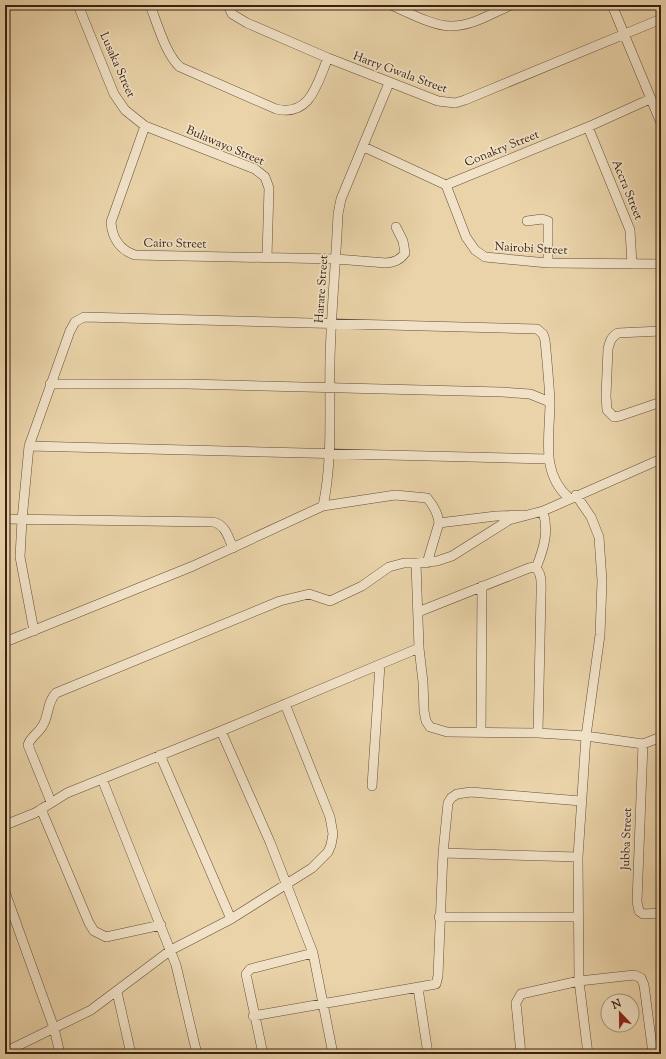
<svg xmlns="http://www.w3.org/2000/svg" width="666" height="1059" font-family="'Sorts Mill Goudy',serif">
<rect width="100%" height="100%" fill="#ead3a9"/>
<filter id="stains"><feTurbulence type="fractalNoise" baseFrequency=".005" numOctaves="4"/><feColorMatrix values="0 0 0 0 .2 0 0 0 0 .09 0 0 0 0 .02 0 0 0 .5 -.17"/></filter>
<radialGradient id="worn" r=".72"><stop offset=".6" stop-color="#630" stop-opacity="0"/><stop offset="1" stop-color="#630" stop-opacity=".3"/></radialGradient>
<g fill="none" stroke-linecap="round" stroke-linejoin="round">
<defs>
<path id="minor" d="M78,5l36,89 11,16 20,16 110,43 10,8 4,11 -2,69
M150,5c7,18 16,50 30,62l96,42c35,8 41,-26 52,-51
M228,5l4,9 15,9 81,35 110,43 17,2 10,-3 196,-81
M391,5c16,7 44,22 61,21 20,0 41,-13 59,-21
M612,5l49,118
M145,126l-34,96c1,16 9,28 24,33l201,4 50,4c9,-1 14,-3 19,-10l-2,-12 -7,-14
M588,127l42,103 2,34
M364,147l82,38 142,-58 62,-28
M446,185l20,52 9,13 10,7 63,6 113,1
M527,221l15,-2 6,2v42
M661,331l-43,2c-7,4 -8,8 -10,16l-2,47 1,14 7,7 6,-1 41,-14
M50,384h137l315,8 28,2 20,8
M29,446l519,13
M576,495l15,22 8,20 3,44 -2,54 -14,101 -8,121 1,124 9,73
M323,506c10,-47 6,-98 7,-146 1,-48 6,-97 8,-146l3,-15 48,-116
M5,519l208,3c13,3 15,15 20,26
M416,563l21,-2 15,-5 57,-36 34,-9 118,-52
M427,563l12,-40
M536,568c8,-20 13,-36 7,-57
M418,612l111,-44 5,-1c9,5 7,19 7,28l-3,138
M34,631l-14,-74 2,-37 7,-74 41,-115 5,-9 9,-5 453,12 6,5 2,6c2,21 4,41 5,62 0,34 -10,71 19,96
M5,642l188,-76 130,-60 72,-11 32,3c7,8 11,15 12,25l57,-7 27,-1
M221,731l49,111 43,111 20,101
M481,732l1,-146
M643,744l-6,158 2,9 4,3 18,-1
M160,755l71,164
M102,779l74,186 21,89
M372,786l8,-121
M51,802l-23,-57c2,-8 11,-12 15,-20 6,-10 4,-23 13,-32l224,-92 29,-7 21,7 32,-15 27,-19 15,-4h12l3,85 4,34 1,29 2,10 4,6 17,5 91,1 48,3 57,8 18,-7
M41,809l48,114 5,8 12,6 55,-12
M5,825l30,-12 32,-20 154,-62 198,-83
M443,853l135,4
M5,892l49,136 6,26
M439,917h139
M418,988l10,66
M117,992l14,62
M253,1016l183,-32 2,-8 5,-123 5,-50 3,-5 6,-4 14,-2 110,9
M5,1052l86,-42 80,-60 60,-31 81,-51 16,-16 3,-7 2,-11 -3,-17 -45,-113
M263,1054l-17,-80 4,-5 63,-16
M521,1054l-5,-51 5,-9 58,-13 55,-6 7,3 3,7 9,69"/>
</defs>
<use href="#minor" stroke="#644e38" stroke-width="10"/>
<use href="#minor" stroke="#f1e2c7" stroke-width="9"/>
</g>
<g text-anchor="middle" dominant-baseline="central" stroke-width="3.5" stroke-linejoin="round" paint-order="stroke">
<g font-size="12" fill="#372212" stroke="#f1e2c7">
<text transform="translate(117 65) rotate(66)">Lusaka Street</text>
<text transform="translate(400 73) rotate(20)">Harry Gwala Street</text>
<text transform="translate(225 146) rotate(23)">Bulawayo Street</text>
<text transform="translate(502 149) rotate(-22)">Conakry Street</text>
<text transform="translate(627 190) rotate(68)">Accra Street</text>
<text transform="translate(175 244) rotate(1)">Cairo Street</text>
<text transform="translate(531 249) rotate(3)">Nairobi Street</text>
<text transform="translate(322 289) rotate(-86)">Harare Street</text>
<text transform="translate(627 839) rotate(-88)">Jubba Street</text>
</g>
</g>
<rect width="666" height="1059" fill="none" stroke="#ead3a9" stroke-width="20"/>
<rect x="6" y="6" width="654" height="1047" fill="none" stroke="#372212" stroke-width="2"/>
<rect x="10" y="10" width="646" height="1039" fill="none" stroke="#372212"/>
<g transform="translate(620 1013) rotate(338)"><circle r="19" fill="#f1e2c7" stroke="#a7957f"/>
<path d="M0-3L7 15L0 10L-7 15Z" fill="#8f2418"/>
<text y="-6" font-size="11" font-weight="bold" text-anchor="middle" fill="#372212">N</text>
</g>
<rect width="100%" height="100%" filter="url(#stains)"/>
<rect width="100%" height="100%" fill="url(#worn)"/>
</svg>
